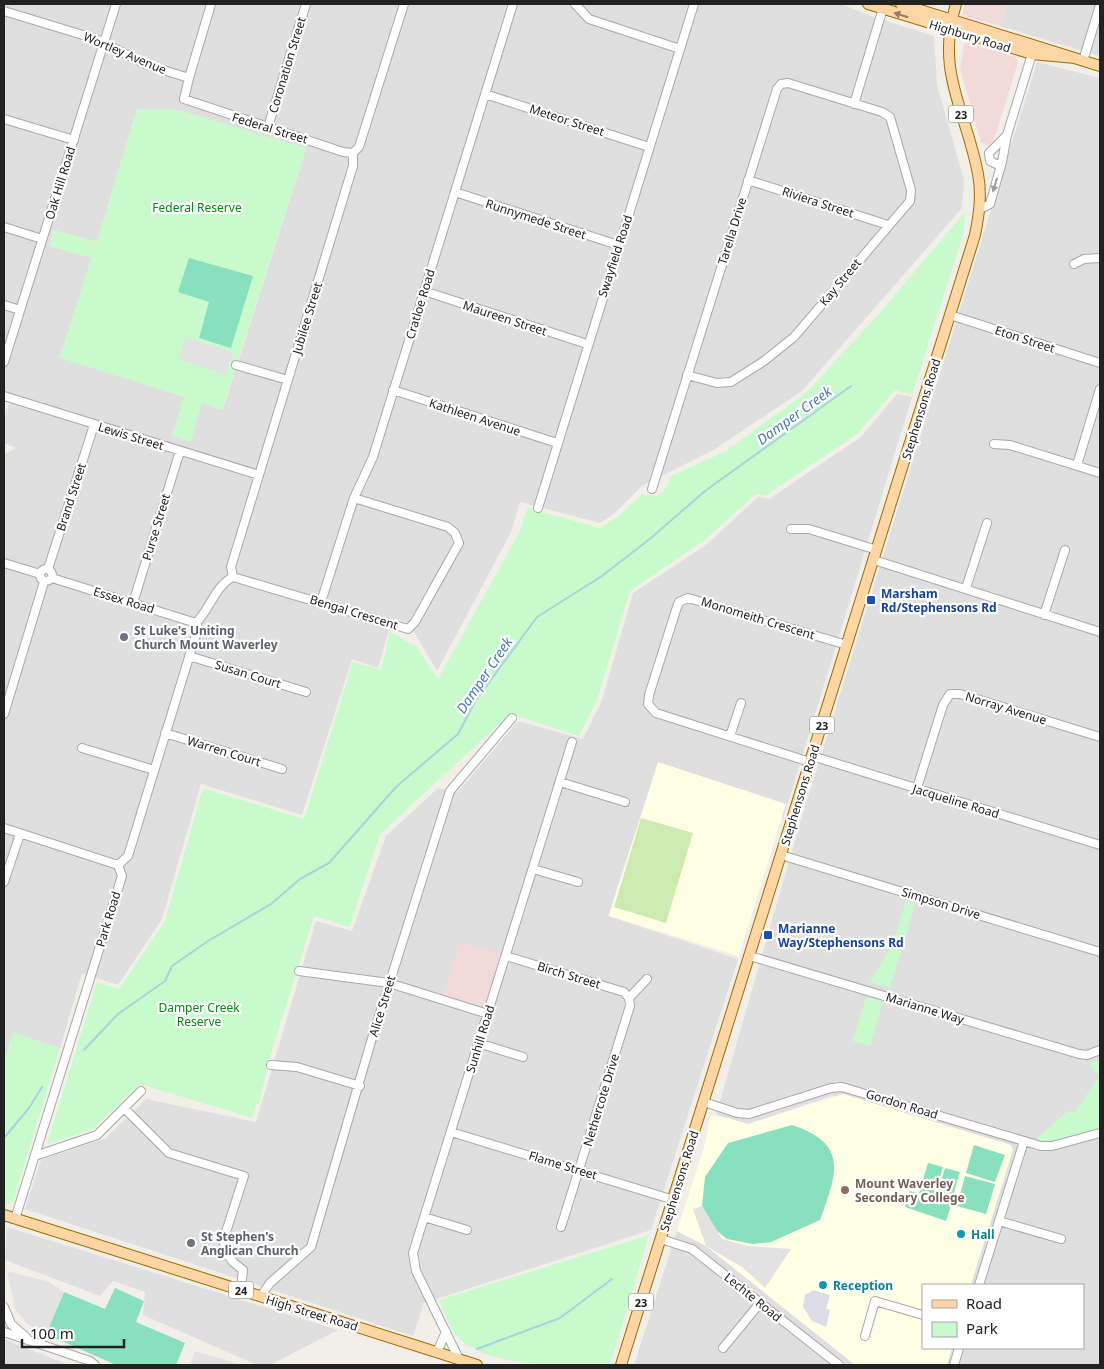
<svg xmlns="http://www.w3.org/2000/svg" width="1104" height="1369" font-family="'Noto Sans',sans-serif">
<rect width="100%" height="100%" fill="#f2efe9"/>
<path fill="#e0dfdf" fill-rule="evenodd" d="M4,4h837l30,12 63,20 3,49 27,95 -2,28 -160,183 -87,58 -73,37 -27,27 -15,10 -80,-21 -9,30 -74,139 -29,-49 -16,-2 -14,48 -26,-9 -50,156 -101,-31 -39,135 -44,66 -36,-12 -22,75 -47,-15 -9,31v-610l12,-6 -12,-5v-22l5,-18 -5,-2zM137,109l169,40 -83,260 -20,-6 -31,32 13,-38 -125,-40 32,-99 -42,-12 3,-16 44,12z
M1007,4h93v52l-100,-30z
M1037,62l63,16v1287h-155l5,-17h133v-63h-114l-135,-190 -86,29 -32,-9 84,-292z
M897,394l15,3 -129,422 -130,-40 -45,137 130,43 -87,271 -227,73 -11,33 -388,-127 16,-49 65,-22 40,-39 110,23 60,-201 36,10 34,-95 52,-48 19,5 61,-72 65,18 19,-39 31,-107 73,-48 52,-48 11,2 92,-62z
M7,1227l331,103 -68,35h-13l-114,-50 2,-23 -32,-11 -13,15 -95,-36z
M677,1231l29,15 155,119h-227z
M4,1339l65,26h-65z"/>
<path fill="#f2dad9" d="M965,4h42l-7,22 -38,-11z
M967,43l49,14 2,5 -21,69 -7,15 -9,-3 -21,-74 4,-25z
M459,942l41,12 -15,53 -42,-11z"/>
<path fill="#ffffe5" d="M658,762l128,42 -47,152 -130,-40z
M843,1094l168,51 2,5 -42,135h-48v63h29l-5,17h-92l-149,-119 -29,-15 28,-87 5,-27 6,-2 32,9z"/>
<path fill="#cdebb0" d="M641,818l52,15 -27,90 -52,-16z"/>
<path fill="#c8facc" d="M137,109l42,1 127,38 -84,262 -20,-7 -11,39 -19,-6 12,-39 -124,-39 31,-100 -42,-12 5,-16 43,12z
M965,212l-1,20 -52,163 -17,-5 -38,44 -92,62 -9,-2 -54,48 -72,49 -33,109 -18,36 -69,-22 -130,120 -31,93 -35,-11 -44,141 -11,47h-3l-4,14 -112,-34 -47,45 -46,15 50,-162 22,7 46,-68 38,-133 101,31 49,-157 28,8 9,-38c10,3 15,11 26,14l22,33 81,-146 9,-25 71,20 20,-12 23,-22 15,2 7,-5 8,-16 53,-23 83,-61 70,-76z
M906,901l9,3 -25,84 -20,-6 23,-39z
M866,997l17,5 -13,44 -17,-5z
M13,1033l47,15 -47,154 -5,2 -4,-1v-139z
M1100,1059v72l-56,12 -10,-2 34,-30 7,1 24,-35 -10,-14z
M649,1235l-39,130c-44,0 -125,4 -154,-30 -8,-9 -12,-24 -17,-35z"/>
<path fill="#88e0be" d="M189,258l64,18 -22,72 -32,-10 10,-36 -31,-10z
M792,1125c57,19 45,48 28,95l-49,22 -18,2 -26,-5 -10,-8 -15,-25 3,-29 23,-34z
M974,1145l31,10 -10,27 -29,-9z
M928,1163l15,4 -9,31 -15,-5z
M945,1168l15,4 -9,30 -15,-4z
M965,1176l30,8 -9,30 -29,-8z
M910,1191l41,14 -5,16 -41,-14z
M115,1288l29,13 -8,21 49,21 -9,22h-60l-70,-31 18,-42 41,17z"/>
<path fill="#e2e2e2" d="M186,337l47,15 -7,23 -48,-16z
M702,1206l20,33 25,7 44,3 -26,39 -23,-21 -36,-21 -13,-37z
M7,1271l42,11 15,10 -18,42 -19,-10 -12,-15z
M195,1351l47,14h-52z"/>
<path fill="#dddde8" d="M813,1290l17,5 -4,14 4,1 -4,17 -14,-6 -9,-14 2,-12z"/>
<g fill="none" stroke-linecap="round" stroke-linejoin="round">
<path stroke="#aad3df" stroke-width="2" d="M84,1050l34,-36 47,-33 7,-15 36,-25 63,-37 29,-25 29,-16 67,-76 62,-53 18,-34 61,-83 65,-41 49,-38 54,-47 146,-105
M4,1138l25,-30 13,-21
M477,1349l83,-31 52,-39"/>
<defs>
<path id="minor" d="M211,4l-22,74 -5,21 159,53 10,1
M575,4l14,15 91,30
M4,11l92,28 51,26 42,13
M1083,61l17,-56
M485,94l164,53
M854,104l30,-99
M4,119l70,21
M268,127l38,-123
M353,153l6,-6 45,-143
M1002,162l-6,2 -6,-3 -1,-8 17,-17
M748,180l140,45
M455,192l163,53
M980,209l10,-5 12,-42 5,-27 25,-81
M4,227l38,12
M1074,264l10,-5 16,-1
M424,291l163,53
M4,305l16,5
M950,315l150,48
M4,362l112,-358
M236,365l52,15
M393,390l164,53
M4,396l255,79
M994,444l16,1 90,28
M1077,465l23,-76
M652,489l125,-400 4,-5 7,-1 94,29 8,5 21,73 -1,11 -116,136 -30,24 -33,21 -14,1 -30,-8
M538,508l156,-504
M791,529h18l68,21
M874,560l226,72
M4,563l36,11
M40 575a6 6 0 1 1 12 0a6 6 0 1 1-12 0Z
M48,569l46,-144
M233,577l175,52 7,-7 44,-79 -4,-10 -7,-6 -94,-29
M52,578l144,45
M966,588l21,-65
M321,602l33,-104 19,-41 140,-453
M133,603l47,-152
M1044,615l21,-65
M196,623c14,-14 19,-37 37,-46l-2,-10 122,-401v-13
M189,656l117,36
M4,714l40,-132
M165,733l117,36
M730,736l11,-33
M82,748l72,22
M812,756l288,89
M810,762l-154,-49 -8,-9 1,-9 28,-88 2,-5 9,-4 159,47
M560,782l65,20
M917,788l26,-83 7,-11h10l140,43
M4,828l114,37
M781,855l319,97
M533,869l45,13
M4,882l16,-48
M506,956l118,36 5,6
M750,956l329,98 8,1 13,-5
M299,971l90,12 99,31
M629,998l18,-19
M478,1043l45,14
M271,1065l26,2 63,19
M704,1102l33,11 12,1 82,-26 11,-1 199,59h11l48,-13
M125,1109l44,44 75,23 -19,59 -1,15 9,12 10,8 -1,9
M451,1132l223,68
M35,1156l62,-21 44,-44
M424,1217l43,13
M15,1219l107,-343 -4,-11 10,-9 70,-228 -2,-5
M999,1221l62,18
M561,1227l69,-221 -1,-8
M661,1239l31,10 147,116
M979,1285l45,-144
M261,1296l9,-13 41,-36 59,-202 80,-254 62,-73
M4,1307l7,17 16,14
M4,1332l86,29 5,4
M865,1336l10,-35 48,14
M723,1348l37,-45
M437,1352l9,-20
M459,1359l-43,-88 -3,-18 159,-511
M954,1365l5,-17"/>
<path id="major" d="M868,4l164,50 43,4
M901,4l199,62
M4,1215l473,150
M621,1365l354,-1130c4,-20 7,-40 3,-61 -12,-64 -43,-102 -22,-170"/>
</defs>
<use href="#minor" stroke="#a9a9a9" stroke-width="10"/>
<use href="#major" stroke="#a06b00" stroke-width="12"/>
<use href="#minor" stroke="#fff" stroke-width="8"/>
<use href="#major" stroke="#fcd6a4" stroke-width="10"/>
</g>
<defs><path id="oneway-solid" d="M-6-.8H1V-3.2L6.5 0L1 3.2V.8H-6Z" transform="scale(1.25)"/></defs>
<use fill="#8f7c63" href="#oneway-solid" transform="translate(901 15) rotate(-163)"/>
<use fill="#9c9c9c" href="#oneway-solid" transform="translate(995 185) rotate(107)"/>
<g fill="#1a4fb4" stroke="#fff" stroke-width="2">
<rect x="866" y="595" width="10" height="10" rx="2.5"/>
<rect x="763" y="930" width="10" height="10" rx="2.5"/>
</g>
<g fill="#6b7280" stroke="#fff" stroke-width="2">
<circle cx="124" cy="637" r="5"/>
<circle cx="191" cy="1243" r="5"/>
</g>
<circle fill="#8d6e63" stroke="#fff" stroke-width="2" cx="845" cy="1190" r="5"/>
<g fill="#0f9aa8" stroke="#fff" stroke-width="2">
<circle cx="961" cy="1234" r="5"/>
<circle cx="823" cy="1285" r="5"/>
</g>
<g text-anchor="middle" dominant-baseline="central" stroke-width="4.5" stroke-linejoin="round" paint-order="stroke">
<g fill="#fff" stroke="#646464" stroke-width="1">
<rect x="948.5" y="105.5" width="25" height="17" rx="4"/>
<rect x="809.5" y="716.5" width="25" height="17" rx="4"/>
<rect x="228.5" y="1281.5" width="25" height="17" rx="4"/>
<rect x="628.5" y="1293.5" width="25" height="17" rx="4"/>
</g>
<g font-size="11" font-weight="bold" fill="#222">
<text x="961" y="114">23</text>
<text x="822" y="725">23</text>
<text x="241" y="1290">24</text>
<text x="641" y="1302">23</text>
</g>
<g font-size="12" fill="#222" stroke="#fff">
<text transform="translate(970 36) rotate(17)">Highbury Road</text>
<text transform="translate(125 53) rotate(23)">Wortley Avenue</text>
<text transform="translate(287 65) rotate(-73)">Coronation Street</text>
<text transform="translate(567 120) rotate(18)">Meteor Street</text>
<text transform="translate(270 128) rotate(17)">Federal Street</text>
<text transform="translate(60 183) rotate(-73)">Oak Hill Road</text>
<text transform="translate(818 202) rotate(18)">Riviera Street</text>
<text transform="translate(536 219) rotate(18)">Runnymede Street</text>
<text transform="translate(732 231) rotate(-73)">Tarella Drive</text>
<text transform="translate(615 256) rotate(-72)">Swayfield Road</text>
<text transform="translate(840 282) rotate(-50)">Kay Street</text>
<text transform="translate(420 304) rotate(-73)">Cratloe Road</text>
<text transform="translate(307 318) rotate(-73)">Jubilee Street</text>
<text transform="translate(505 318) rotate(18)">Maureen Street</text>
<text transform="translate(1025 339) rotate(18)">Eton Street</text>
<text transform="translate(921 409) rotate(-73)">Stephensons Road</text>
<text transform="translate(475 417) rotate(18)">Kathleen Avenue</text>
<text transform="translate(131 436) rotate(17)">Lewis Street</text>
<text transform="translate(71 497) rotate(-72)">Brand Street</text>
<text transform="translate(156 527) rotate(-73)">Purse Street</text>
<text transform="translate(124 600) rotate(17)">Essex Road</text>
<text transform="translate(354 612) rotate(17)">Bengal Crescent</text>
<text transform="translate(758 618) rotate(17)">Monomeith Crescent</text>
<text transform="translate(248 674) rotate(17)">Susan Court</text>
<text transform="translate(1006 708) rotate(17)">Norray Avenue</text>
<text transform="translate(224 751) rotate(17)">Warren Court</text>
<text transform="translate(800 795) rotate(-73)">Stephensons Road</text>
<text transform="translate(956 801) rotate(17)">Jacqueline Road</text>
<text transform="translate(941 903) rotate(17)">Simpson Drive</text>
<text transform="translate(108 919) rotate(-73)">Park Road</text>
<text transform="translate(569 975) rotate(17)">Birch Street</text>
<text transform="translate(382 1006) rotate(-73)">Alice Street</text>
<text transform="translate(925 1008) rotate(17)">Marianne Way</text>
<text transform="translate(480 1039) rotate(-73)">Sunhill Road</text>
<text transform="translate(601 1100) rotate(-73)">Nethercote Drive</text>
<text transform="translate(902 1104) rotate(17)">Gordon Road</text>
<text transform="translate(563 1165) rotate(17)">Flame Street</text>
<text transform="translate(679 1181) rotate(-73)">Stephensons Road</text>
<text transform="translate(753 1297) rotate(39)">Lechte Road</text>
<text transform="translate(312 1313) rotate(17)">High Street Road</text>
</g>
<g font-size="12" fill="#0c8416" stroke="#fff">
<text x="197" y="207">Federal Reserve</text>
<text x="199" y="1007">Damper Creek<tspan x="199" dy="14">Reserve</tspan></text>
</g>
<g font-size="12" font-weight="bold" fill="#164399" stroke="#fff" text-anchor="start">
<text x="881" y="593">Marsham<tspan x="881" dy="14">Rd/Stephensons Rd</tspan></text>
<text x="778" y="928">Marianne<tspan x="778" dy="14">Way/Stephensons Rd</tspan></text>
</g>
<g font-size="12" font-weight="bold" fill="#5b616d" stroke="#fff" text-anchor="start">
<text x="134" y="630">St Luke's Uniting<tspan x="134" dy="14">Church Mount Waverley</tspan></text>
<text x="201" y="1236">St Stephen's<tspan x="201" dy="14">Anglican Church</tspan></text>
</g>
<g font-size="12" font-weight="bold" fill="#785e54" stroke="#fff" text-anchor="start">
<text x="855" y="1183">Mount Waverley<tspan x="855" dy="14">Secondary College</tspan></text>
</g>
<g font-size="12" font-weight="bold" fill="#0d838f" stroke="#fff" text-anchor="start">
<text x="971" y="1234">Hall</text>
<text x="833" y="1285">Reception</text>
</g>
<g font-size="14" font-style="italic" fill="#4a7aab" stroke="#fff">
<text transform="translate(794 415) rotate(-36)">Damper Creek</text>
<text transform="translate(484 675) rotate(-56)">Damper Creek</text>
</g>
</g>
<rect width="1104" height="1369" fill="none" stroke="#222222" stroke-width="10"/>
<rect x="922" y="1284" width="162" height="65" fill="#ffffff" stroke="#a7a7a7"/>
<rect x="932" y="1300" width="25" height="8" fill="#fcd6a4" stroke="#a7a7a7"/>
<text x="966" y="1309" font-size="15" fill="#222222">Road</text>
<rect x="932" y="1322" width="25" height="15" fill="#c8facc" stroke="#a7a7a7"/>
<text x="966" y="1334" font-size="15" fill="#222222">Park</text>
<path d="M22 1339v8h102v-8" fill="none" stroke="#222222" stroke-width="2.5"/>
<text x="30" y="1339" font-size="15" fill="#222222" stroke="#ffffff" stroke-width="4" paint-order="stroke">100 m</text>
</svg>
